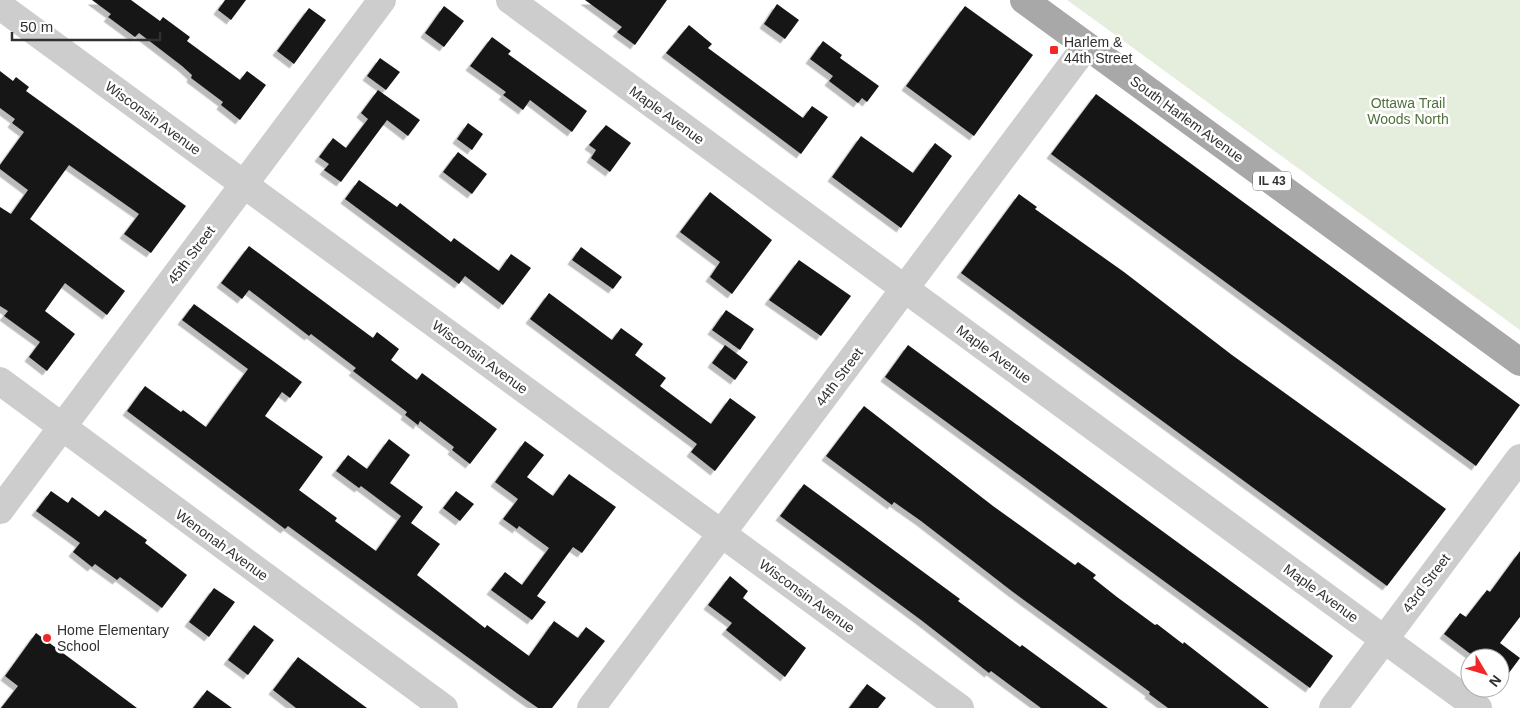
<svg xmlns="http://www.w3.org/2000/svg" width="1520" height="708" font-family="Helvetica,sans-serif">
<defs>
<filter id="shadow"><feDropShadow dx="-4.5" dy="4.5" stdDeviation="0" flood-color="#0004"/></filter>
</defs>
<rect width="100%" height="100%" fill="#fff"/>
<path fill="#e5eedd" d="M1067,0h453v330l-417,-304z"/>
<path fill="#171717" filter="url(#shadow)" d="M92,0h39l29,21 3,-4 27,20 -3,4 53,39 7,-9 19,14 -26,35 -19,-15 2,-3 -32,-24 1,-3 -10,-9 -43,-33 -4,4 -27,-20 3,-3z
M225,0h21l-15,20 -13,-10z
M585,0h82l-32,45 -18,-13 5,-5z
M777,4l22,16 -14,19 -21,-15z
M444,6l20,15 -20,26 -19,-14z
M965,6l68,49 -59,81 -68,-50z
M309,8l17,12 -32,44 -17,-13z
M689,25l23,19 -4,4 95,70 9,-12 16,11 -27,37 -135,-101z
M492,37l19,14 -3,3 79,57 -15,21 -42,-32 -7,10 -20,-15 3,-3 -36,-26z
M823,41l19,14 -2,3 39,28 -12,16 -5,-4 -4,5 -29,-22 4,-5 -23,-17z
M380,58l20,14 -14,18 -19,-14z
M0,71l13,10 3,-4 13,10 -3,4 160,115 -35,47 -27,-19 15,-20 -70,-49 -39,54 95,72 -18,24 -42,-32 -20,28 30,23 -28,37 -18,-14 11,-15 -36,-26 4,-5 -8,-5v-99l11,7 17,-24 -28,-21v-4l24,-33 -12,-9 3,-4 -15,-11z
M378,90l42,30 -12,16 -21,-16 -46,62 -17,-12 5,-6 -10,-7 14,-19 13,10 22,-29 -7,-6z
M1096,94l424,311 -44,61 -425,-312z
M468,123l15,11 -11,16 -15,-11z
M606,125l25,18 -21,29 -19,-14 5,-8 -7,-5z
M861,136l52,37 22,-30 17,13 -51,72 -69,-51z
M458,152l29,22 -15,20 -29,-22z
M359,180l38,27 3,-4 51,39 3,-4 45,33 12,-17 20,14 -28,37 -38,-29 -6,8 -114,-85z
M710,192l62,48 -40,54 -22,-17 10,-15 -40,-30z
M1019,194l18,13 -2,2 89,63 108,83 214,154 -59,77 -426,-313z
M249,246l124,92 4,-6 22,17 -8,11 26,20 5,-7 75,56 -27,35 -18,-14 2,-3 -34,-26 -2,4 -13,-10 2,-3 -54,-41 3,-3 -45,-34 -2,2 -60,-46 -7,9 -21,-16z
M581,247l41,30 -9,12 -41,-29z
M799,260l52,36 -30,40 -52,-36z
M549,293l63,47 9,-12 22,16 -8,11 31,23 -6,8 51,38 19,-26 26,19 -41,54 -24,-19 6,-8 -167,-125z
M194,304l108,78 -12,16 -8,-6 -17,24 58,41 -24,33 38,28 -2,3 41,30 25,-35 8,6 -48,-36 -2,2 -23,-17 12,-16 19,14 22,-30 21,16 -20,28 33,24 -12,16 29,21 -23,31 68,53 2,-3 42,31 25,-35 24,17 8,-11 19,14 -53,67h-14l-20,-14 -230,-168 -3,3 -158,-118 18,-25 36,26 2,-2 23,17 42,-58 -66,-49z
M726,310l28,19 -14,21 -28,-20z
M725,345l23,17 -13,18 -23,-17z
M908,345l425,311 -23,32 -425,-311z
M864,406l129,100 82,59 3,-3 18,13 -3,3 24,19 38,28 2,-1 26,20 1,-2 85,66h-101l-19,-14 1,-2 -137,-100 -92,-71 -27,-19 -2,3 -66,-49z
M525,441l19,14 -17,22 26,19 16,-22 47,33 -34,46 -9,-6 -36,49 9,6 -14,18 -41,-30 14,-18 17,13 27,-37 -30,-22 -2,3 -14,-10 15,-20 -23,-17z
M804,484l156,115 -2,2 62,46 2,-2 86,63h-67l-50,-37 -2,2 -68,-53 -141,-104z
M51,491l17,12 4,-6 27,20 6,-7 42,30 -2,3 42,32 -25,33 -42,-31 -3,3 -22,-16 -3,3 -19,-15 7,-9 -44,-32z
M456,491l18,13 -14,17 -17,-13z
M1520,551v66l-20,26 20,15 -20,27v-27h-24l-32,-24 16,-21 6,4 21,-27 3,2z
M730,576l18,15 -5,7 63,50 -21,29 -59,-47 6,-7 -24,-18z
M214,588l21,14 -26,35 -20,-15z
M254,625l20,15 -26,35 -20,-15z
M36,633l101,75h-136l17,-22 -13,-10z
M298,657l43,32 26,19h-71l-23,-18z
M867,684l19,14 -8,10h-29z
M207,690l25,18h-39z"/>
<g fill="none" stroke-linecap="round" stroke-linejoin="round">
<path stroke="#cdcdcd" stroke-width="28" d="M510,0l968,708
M0,6l960,702
M0,381l444,327
M0,510l382,-510
M591,708l495,-662
M1333,708l187,-250"/>
<path stroke="#a8a8a8" stroke-width="28" d="M1024,0l496,362"/>
</g>
<g fill="#f22728" stroke="#fff" stroke-width="2">
<rect x="1049" y="45" width="10" height="10" rx="2.5"/>
<circle cx="47" cy="638" r="5"/>
</g>
<g text-anchor="middle" dominant-baseline="central" stroke-width="5" stroke-linejoin="round" paint-order="stroke">
<rect fill="#fff" stroke="#6e6e6e" stroke-width="1" x="1253" y="171.5" width="38" height="19" rx="4"/>
<g font-size="12" font-weight="bold" fill="#303030">
<text x="1272" y="181">IL 43</text>
</g>
<g font-size="14" fill="#303030" stroke="#fff" text-anchor="start">
<text x="1064" y="42">Harlem &amp;<tspan x="1064" dy="16">44th Street</tspan></text>
<text x="57" y="630">Home Elementary<tspan x="57" dy="16">School</tspan></text>
</g>
<g font-size="14" fill="#4f7039" stroke="#fff">
<text x="1408" y="103">Ottawa Trail<tspan x="1408" dy="16">Woods North</tspan></text>
</g>
<g font-size="14" fill="#303030" stroke="#fff">
<text transform="translate(667 115) rotate(36)">Maple Avenue</text>
<text transform="translate(153 118) rotate(36)">Wisconsin Avenue</text>
<text transform="translate(1187 119) rotate(36)">South Harlem Avenue</text>
<text transform="translate(191 255) rotate(-53)">45th Street</text>
<text transform="translate(994 354) rotate(36)">Maple Avenue</text>
<text transform="translate(480 357) rotate(36)">Wisconsin Avenue</text>
<text transform="translate(839 377) rotate(-53)">44th Street</text>
<text transform="translate(222 545) rotate(36)">Wenonah Avenue</text>
<text transform="translate(1426 583) rotate(-53)">43rd Street</text>
<text transform="translate(1321 593) rotate(36)">Maple Avenue</text>
<text transform="translate(807 596) rotate(36)">Wisconsin Avenue</text>
</g>
</g>
<g transform="translate(1485 673) rotate(128)"><circle r="24" fill="#ffffff" stroke="#acacac"/>
<path d="M0-4L9 19L0 12L-9 19Z" fill="#f22728"/>
<text y="-8" font-size="14" font-weight="bold" text-anchor="middle" fill="#303030">N</text>
</g>
<path d="M12 32v8h148v-8" fill="none" stroke="#303030" stroke-width="2.5"/>
<text x="20" y="32" font-size="15" fill="#303030" stroke="#ffffff" stroke-width="4" paint-order="stroke">50 m</text>
</svg>
